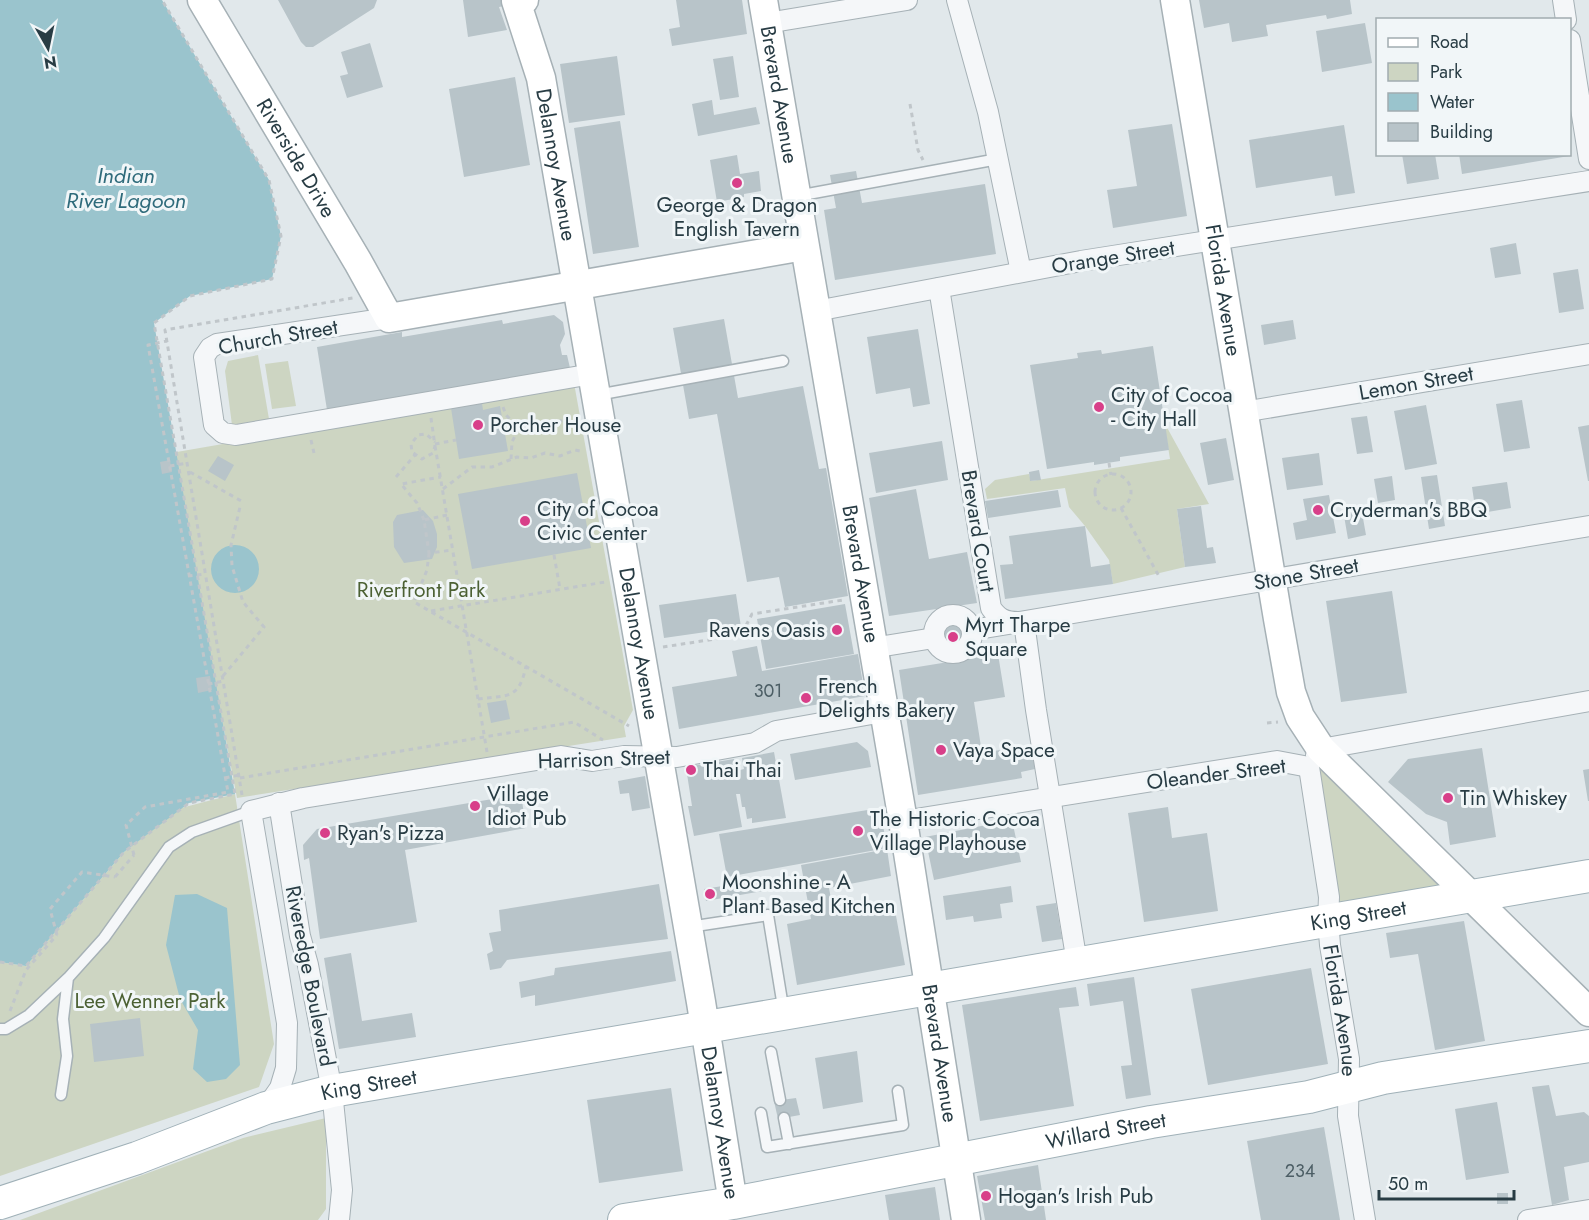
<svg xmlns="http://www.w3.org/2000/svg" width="1589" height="1220" font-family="Jost,sans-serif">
<rect width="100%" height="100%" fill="#e1e8eb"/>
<path fill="#cdd5c2" d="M258,355l11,64 -37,6 -7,-54 3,-10z
M288,361l8,45 -24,3 -7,-45z
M574,383l59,327 -9,16 2,11 -389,61 -66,-345z
M1164,422l45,82 -32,5 8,58 -72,17 -4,-24 -24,-34 -16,-19 -4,-19 -78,11 -2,-10 10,-9 34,-6 2,7 139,-22z
M1322,763l129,126 -112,19v-13l-20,-126z
M235,794l39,250 -15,43 -259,89v-214l26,4 98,-114 57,-44z
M326,1118v91l-8,11h-298l223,-82z"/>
<path fill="#9ac4cd" d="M0,0h162l107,180 12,56 -9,43 -82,17 -36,27 81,471 -46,9 -65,49 -98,114 -26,-4z
M211 569a24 24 0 1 1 48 0a24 24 0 1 1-48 0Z
M197,894l30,14 13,157 -14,14 -19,3 -14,-13 5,-39 -18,-31 -14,-54 9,-50z"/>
<path fill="#b8c4c9" d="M278,0h99l-3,8 -61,39h-7l-5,-5z
M463,0h39l2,6 -5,1 8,23 -39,7z
M676,0h66l5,34 -75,12 -3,-17 11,-2z
M1199,0h151l2,14 -25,5 -1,-4 -60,10 2,11 -36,6 -3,-19 -25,5z
M1365,23l7,40 -50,9 -6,-41z
M370,43l13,44 -36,11 -7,-22 8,-2 -7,-22z
M617,56l8,59 -56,8 -9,-59z
M733,56l6,41 -19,3 -7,-41z
M515,77l15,88 -66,12 -15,-88z
M712,100l2,15 42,-8 4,17 -62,12 -6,-32z
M620,121l19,126 -46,7 -19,-126z
M1172,124l15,92 -74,12 -6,-38 30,-4 -9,-56z
M1344,125l11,68 -20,3 -3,-20 -76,12 -7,-48z
M1402,154h33l4,25 -32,5z
M1459,154h110v2l-107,18z
M737,155l3,19 19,-3 2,20 -17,3v3l-27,5 -7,-42z
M856,171l6,32 123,-19 11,70 -161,26 -11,-70 12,-2 -6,-33z
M1516,243l5,31 -26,4 -5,-30z
M1578,269l6,40 -25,4 -6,-40z
M554,315l9,7 2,12 -5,11 2,10h5l3,13 -243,42 -10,-63 85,-15v5l100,-17 1,4z
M724,319l14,79 65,-12 16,83 7,-1 22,128 -63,11 -6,-30 -32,5 -30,-168 -28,5 -16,-91z
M1293,320l3,19 -32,6 -3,-20z
M918,329l12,75 -17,3 -3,-19 -34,6 -9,-57z
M1153,346l16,104 -49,7v4l-26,4v-3l-47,7 -17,-104 48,-7 -1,-5 24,-3 1,4z
M1522,400l8,48 -26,4 -8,-48z
M482,403l1,7 17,-4 8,45 -49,8 -8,-51z
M1426,405l11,59 -32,6 -11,-59z
M1367,416l6,36 -16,2 -6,-36z
M1589,425v56h-1l-10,-54z
M1226,438l8,42 -26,5 -8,-42z
M942,441l6,39 -72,13 -7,-40z
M1319,453l4,32 -36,5 -5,-32z
M218,456l16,9 -9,16 -17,-10z
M170,460l2,12 -10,2 -2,-12z
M1039,470l2,10 -11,1 -1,-9z
M577,473l14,75 -119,21 -14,-75z
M1437,475l8,51 -16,3 -8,-52z
M1392,476l3,24 -17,3 -4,-24z
M1507,482l4,26 -35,6 -4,-27z
M916,489l13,70 38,-7 10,51 -88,13 -20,-118z
M1058,490l3,17 -73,11 -3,-17z
M1329,495l7,38 -40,7 -3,-17 14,-3 -4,-21z
M1201,506l6,42 6,-1 3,16 -31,4 -8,-58z
M1361,507l5,28 -18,4 -5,-29z
M423,510l10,11 4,13v13l-5,12 -28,4 -10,-16 -1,-25 4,-7z
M1085,526l6,41 19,-3 3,20 -108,15 -5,-34 13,-1 -4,-28z
M1392,591l15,102 -66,9 -15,-101z
M736,594l5,33 -77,11 -5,-33z
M845,604l9,50 -88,15 -9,-50z
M952,621l10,4 3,13 -10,9 -13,-6 -2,-12z
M757,646l5,25 96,-17 7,42 -186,33 -7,-42 65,-11 -5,-25z
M998,654l7,43 -31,5 8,51 49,-8 4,24 -14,3 1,6 -104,17 -19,-125z
M210,676l2,14 -14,3 -2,-15z
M506,700l4,19 -19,4 -4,-20z
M857,742l11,9 3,16 -76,13 -5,-26z
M1482,748l14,89 -46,8 -3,-23 -21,-8 -38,-32 20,-23z
M774,752l12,66 -34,5v-5l-5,1 -2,-12h-3l-2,-13h-4l6,33 -48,9 -6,-30h4l-5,-32 5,-8 42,-7 2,12 8,-2 -2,-11z
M1589,769v32h-1l-5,-31z
M645,776l5,32 -18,3 -3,-18 -9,1 -2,-13z
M521,794l5,34 -121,22 12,72 -97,17 -11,-81 -5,2 -1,-15 14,-16z
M1168,807l4,31 35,-5 11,78 -74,11 -16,-109z
M880,808l7,40 -160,29 -8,-43z
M1012,820l9,42 -87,18 -9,-43z
M887,849l4,27 -62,12 5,27 60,-10 11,60 -108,20 -10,-61 24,-5 -10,-54z
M778,877l1,11 -73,13 -2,-12z
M659,884l9,55 -161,21 -6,8 -11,2 -3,-16 6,-3 -4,-18 12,-2 -2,-21z
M1011,886l2,16 -13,2 2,14 -28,4 -1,-6 -27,4 -3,-24z
M1056,903l6,36 -20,3 -6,-36z
M1464,921l21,120 -50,9 -17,-96 -28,4 -4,-25z
M671,951l5,30 -141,25v-11l-14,3 -2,-16 35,-7 1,-7z
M351,953l11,68 50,-8 4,24 -77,12 -15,-91z
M1311,968l17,96 -120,21 -17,-96z
M1134,977l17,118 -25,4 -5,-33 11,-1 -9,-64 -33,5 -3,-22z
M1076,987l3,19 -20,2 15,98 -94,15 -18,-116z
M140,1018l4,38 -50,6 -4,-38z
M857,1051l6,51 -40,7 -8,-51z
M1549,1085l7,31 28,-4 5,4v46l-25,5 5,33 -17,5 -20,-118z
M671,1088l12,83 -84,12 -12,-83z
M796,1098l4,17 -22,4 -4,-18z
M1497,1102l12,71 -43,7 -11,-71z
M1324,1127l16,93h-79l-14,-79z
M1038,1165l8,55h-61l-8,-44z
M935,1187l5,33h-51l-4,-25z
M1497,1193h11v11h-11z"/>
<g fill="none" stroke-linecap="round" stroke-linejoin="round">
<defs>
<path id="lane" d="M797,196l201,-37
M597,395l186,-34
M689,927l79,-12 16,98
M0,1029h6l23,-14 39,-37 36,-40 65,-91 23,-15 59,-21
M771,1052l9,48
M61,1095l6,-39 -4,-37 5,-41
M761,1113l6,34 136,-22 -5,-34
M784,1118l5,26"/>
<g id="street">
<path d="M957,0l31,112 33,160"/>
<path d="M1563,0l3,20"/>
<path d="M767,23l140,-23"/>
<path d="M1570,40l19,119"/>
<path d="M939,288l52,320c7,10 13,14 27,14"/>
<path d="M816,311l265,-50 508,-80"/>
<path d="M389,318l-172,26 -7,4 -6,9 10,68 9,8 13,2 356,-61"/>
<path d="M1243,412l346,-58"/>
<circle cx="953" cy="634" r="19"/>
<path d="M1024,622l12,88 41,253"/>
<path d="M972,630l617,-104"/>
<path d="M872,648l62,-10"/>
<path d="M1316,755l5,-6 268,-48"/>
<path id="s1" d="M1309,767l20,130 -1,23 2,25 19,114 -1,57 17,104"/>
<path d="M279,803l21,133 8,29 24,126 10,99 -3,30"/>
<path d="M903,821l374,-60 32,6"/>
<path d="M266,1108l14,-20 6,-20 1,-45 -36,-212 52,-13 258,-42 31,5 32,-5 53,1 78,-14 21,-12 107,-19"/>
<path d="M1528,1220l61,-10"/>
</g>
<g id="secondary">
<path id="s2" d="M202,0l156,262 31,56 415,-72"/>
<path id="s3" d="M524,0l-8,1 25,77 160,924 32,201"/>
<path id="s4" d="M763,0l140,821 63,399"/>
<path id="s5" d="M1175,0l103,619 13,73 9,25 21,32 268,263"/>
</g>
<g id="primary">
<path id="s6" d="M0,1203l137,-45 129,-50 66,-17 1257,-215"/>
<path id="s7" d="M624,1220l109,-17 418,-81 158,-25 74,-19 206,-32"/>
</g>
</defs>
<use href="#lane" stroke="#a6b1b6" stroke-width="13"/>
<use href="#street" stroke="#a6b1b6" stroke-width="22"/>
<use href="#secondary" stroke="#a6b1b6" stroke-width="31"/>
<use href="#primary" stroke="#a0b1b8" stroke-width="34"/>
<path stroke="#c0c6ca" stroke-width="3" stroke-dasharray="4.5 4.5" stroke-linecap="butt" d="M910,104l8,46 5,10
M503,407l3,8 13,13
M431,418l4,28 -2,7 -11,6 -10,-7 -1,-8 7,-9 8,-1 9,8
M311,440l3,13
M435,444l21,-4
M435,446l52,306
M511,459l1,-17 7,-14 60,-10
M1109,463l2,12
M190,472l53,30
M1095 492a18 18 0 1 1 36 0a18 18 0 1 1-36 0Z
M396,477l19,-22
M443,489l29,-22h20l25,-10 14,1 14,-5 15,3 15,-6 9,2
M1121,508l39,70
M447,515l-23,5 5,33 24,-3
M424,520l-7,-17 -16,-19 40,-7
M429,553l-2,17 -13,32 215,124
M554,555l6,34
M431,611l174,-29
M663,647l78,-12 11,-21 91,-14
M223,676l41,-49 -21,-25 -11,-36 -1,-21 9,-38
M478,699c30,-4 41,1 48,-33
M1267,723l11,-1
M240,778l334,-56 29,18
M242,795l-77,-465 188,-32
M115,877l19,-22
M0,962l26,4 98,-114 65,-49 46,-9 -81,-471 36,-27 82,-17 9,-43 -12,-56 -107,-180
M10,1011l16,-41 31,-35"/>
<use href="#lane" stroke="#f5f7f9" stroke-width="10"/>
<use href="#street" stroke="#f5f7f9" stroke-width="20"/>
<use href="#secondary" stroke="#fff" stroke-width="28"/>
<use href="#primary" stroke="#fff" stroke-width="32"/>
<path stroke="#c0c6ca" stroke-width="3" stroke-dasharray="4.5 4.5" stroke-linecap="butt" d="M170,466l17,-3
M188,576l17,-2
M208,684l16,-3
M225,778l14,-3
M134,855l-8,-30 19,-18 83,-15 -80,-447 19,-4
M57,935l-7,-26 32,-37 33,5"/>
</g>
<g fill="#d83f89" stroke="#f1f6f8" stroke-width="2">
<circle cx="737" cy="183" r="6"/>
<circle cx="1099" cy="407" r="6"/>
<circle cx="478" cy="425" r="6"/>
<circle cx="1318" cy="510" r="6"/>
<circle cx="525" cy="521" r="6"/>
<circle cx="837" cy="630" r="6"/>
<circle cx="953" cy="637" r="6"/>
<circle cx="806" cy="698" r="6"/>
<circle cx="941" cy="750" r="6"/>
<circle cx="691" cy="770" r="6"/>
<circle cx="1448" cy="798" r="6"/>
<circle cx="475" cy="806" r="6"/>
<circle cx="858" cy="831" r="6"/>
<circle cx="325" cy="833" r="6"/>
<circle cx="710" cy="894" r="6"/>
<circle cx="986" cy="1196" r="6"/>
</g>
<g text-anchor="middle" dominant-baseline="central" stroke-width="6" stroke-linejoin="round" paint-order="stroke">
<g font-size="18" fill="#4c5e65">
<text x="768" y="691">301</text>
<text x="1300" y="1171">234</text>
</g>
<g font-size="21" fill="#283c44" stroke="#f1f6f8">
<text stroke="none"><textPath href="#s4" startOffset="96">Brevard Avenue</textPath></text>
<text stroke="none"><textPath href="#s2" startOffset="184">Riverside Drive</textPath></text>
<text stroke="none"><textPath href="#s3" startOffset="177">Delannoy Avenue</textPath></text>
<text transform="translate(1113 257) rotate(-9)">Orange Street</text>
<text stroke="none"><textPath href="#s5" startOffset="294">Florida Avenue</textPath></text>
<text transform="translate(278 337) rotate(-10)">Church Street</text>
<text transform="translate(1416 383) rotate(-10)">Lemon Street</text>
<text transform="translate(978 531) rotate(81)">Brevard Court</text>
<text stroke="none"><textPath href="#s4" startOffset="582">Brevard Avenue</textPath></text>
<text transform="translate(1306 574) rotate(-10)">Stone Street</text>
<text stroke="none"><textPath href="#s3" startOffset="663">Delannoy Avenue</textPath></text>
<text transform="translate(604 759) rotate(-2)">Harrison Street</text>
<text transform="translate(1216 774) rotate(-7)">Oleander Street</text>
<text stroke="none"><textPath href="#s6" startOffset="1392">King Street</textPath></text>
<text transform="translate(310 976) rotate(79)">Riveredge Boulevard</text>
<text stroke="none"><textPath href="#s1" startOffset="246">Florida Avenue</textPath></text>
<text stroke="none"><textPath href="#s4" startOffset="1068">Brevard Avenue</textPath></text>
<text stroke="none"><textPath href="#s6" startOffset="388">King Street</textPath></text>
<text stroke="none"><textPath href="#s3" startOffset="1149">Delannoy Avenue</textPath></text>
<text stroke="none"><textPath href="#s7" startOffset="490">Willard Street</textPath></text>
</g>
<g font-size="21" fill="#283c44" stroke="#f1f6f8" text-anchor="start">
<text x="737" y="205" text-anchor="middle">George &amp; Dragon<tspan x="737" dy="24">English Tavern</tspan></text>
<text x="1111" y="395">City of Cocoa<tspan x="1111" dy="24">- City Hall</tspan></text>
<text x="490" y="425">Porcher House</text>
<text x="537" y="509">City of Cocoa<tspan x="537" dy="24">Civic Center</tspan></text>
<text x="1330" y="510">Cryderman's BBQ</text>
<text x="965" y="625">Myrt Tharpe<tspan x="965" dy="24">Square</tspan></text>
<text x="825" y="630" text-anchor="end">Ravens Oasis</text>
<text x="818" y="686">French<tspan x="818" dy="24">Delights Bakery</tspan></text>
<text x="953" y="750">Vaya Space</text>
<text x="703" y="770">Thai Thai</text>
<text x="487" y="794">Village<tspan x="487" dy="24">Idiot Pub</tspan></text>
<text x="1460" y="798">Tin Whiskey</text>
<text x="870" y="819">The Historic Cocoa<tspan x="870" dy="24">Village Playhouse</tspan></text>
<text x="337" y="833">Ryan's Pizza</text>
<text x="722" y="882">Moonshine - A<tspan x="722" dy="24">Plant Based Kitchen</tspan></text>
<text x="998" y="1196">Hogan's Irish Pub</text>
</g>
<g font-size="21" fill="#4c6134" stroke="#f1f6f8">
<text x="421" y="590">Riverfront Park</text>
<text x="150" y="1001">Lee Wenner Park</text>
</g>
<g font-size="22" font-style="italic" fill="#2f6b7b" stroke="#f1f6f8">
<text x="126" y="175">Indian<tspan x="126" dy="25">River Lagoon</tspan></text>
</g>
</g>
<rect x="1376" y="18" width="195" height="138" fill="#f1f6f8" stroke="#a1acb0" stroke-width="1.5"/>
<rect x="1388" y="38" width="30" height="9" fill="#ffffff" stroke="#a1acb0" stroke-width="1.5"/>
<text x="1430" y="48" font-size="18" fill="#283c44">Road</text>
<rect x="1388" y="63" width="30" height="18" fill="#cdd5c2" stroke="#a1acb0" stroke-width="1.5"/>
<text x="1430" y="78" font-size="18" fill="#283c44">Park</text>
<rect x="1388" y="93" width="30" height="18" fill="#9ac4cd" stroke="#a1acb0" stroke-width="1.5"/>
<text x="1430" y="108" font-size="18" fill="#283c44">Water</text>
<rect x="1388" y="123" width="30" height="18" fill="#b8c4c9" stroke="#a1acb0" stroke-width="1.5"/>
<text x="1430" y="138" font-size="18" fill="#283c44">Building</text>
<g transform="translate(48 48) rotate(171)" stroke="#f1f6f8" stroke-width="4.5" paint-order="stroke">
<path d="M0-4.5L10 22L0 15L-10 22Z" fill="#283c44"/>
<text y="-9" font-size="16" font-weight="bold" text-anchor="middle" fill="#283c44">N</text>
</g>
<path d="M1379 1190v9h135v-9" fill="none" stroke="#283c44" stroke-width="3"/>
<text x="1388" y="1190" font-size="18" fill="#283c44" stroke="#f1f6f8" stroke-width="4.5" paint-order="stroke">50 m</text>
</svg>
